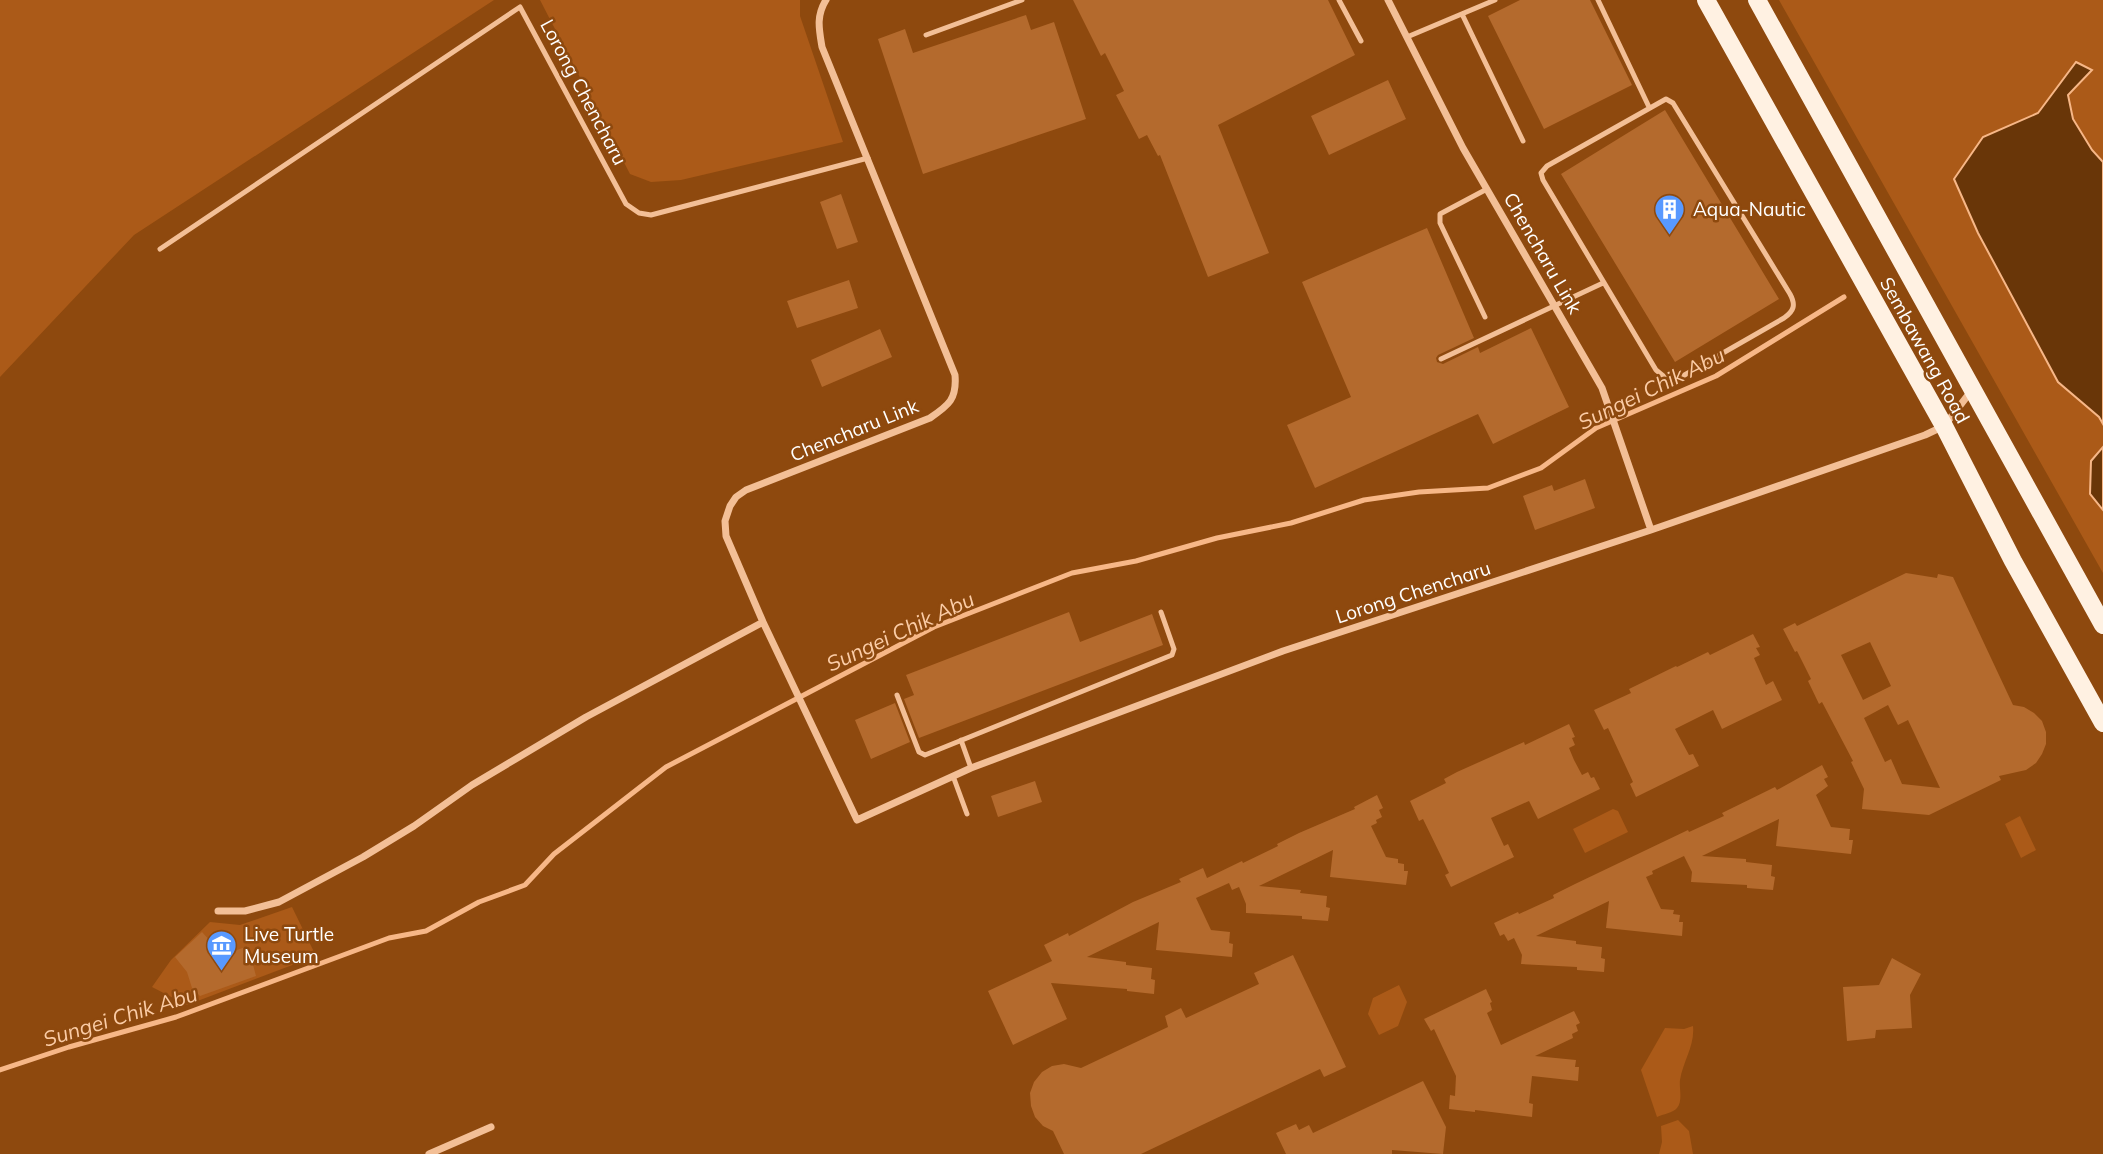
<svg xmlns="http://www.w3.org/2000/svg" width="2103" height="1154" font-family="Mulish,sans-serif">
<rect width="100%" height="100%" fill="#8e490e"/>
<path fill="#ab5a18" d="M0,0h494l-360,235 -134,142z
M540,0h260v16l43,126 -162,38 -30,2 -21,-8z
M1779,0h324v573z
M1613,809l5,2 10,21 -43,21 -12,-24z
M2020,816l16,34 -15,8 -16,-34z
M292,907l24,49 -129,49 -35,-18 19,-27 39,-38 30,3z
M1399,985l8,17 -9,24 -19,9 -11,-21 5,-16z
M1693,1026c2,20 -10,35 -13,54 -1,8 3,21 -3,28 -4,5 -14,6 -20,9l-16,-47 24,-42 19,1z
M1678,1120l11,11 4,23h-34l3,-12 -1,-16z"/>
<path fill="#693608" stroke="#f7b787" stroke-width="2" d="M2076,62l16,8 -24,25 5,24 19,31 11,12v262l-4,-7 -41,-35 -80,-149 -24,-54 29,-42 55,-24z
M2103,447v63l-13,-16 1,-33z"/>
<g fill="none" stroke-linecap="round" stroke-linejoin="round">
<path stroke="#f7b787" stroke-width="5" d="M0,1070l69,-23 107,-30 213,-79 37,-7 53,-29 46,-17 29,-31 112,-87 268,-140 138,-54 64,-12 81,-23 74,-15 73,-23 55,-8 69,-4 53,-20 55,-40 120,-52 128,-79"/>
</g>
<path fill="#b46a2d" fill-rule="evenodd" d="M1073,0h255l27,55 -137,70 51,128 -61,24 -48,-122 -2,1 -11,-21 -8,4 -23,-44 8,-4 -19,-38 -4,3z
M1520,0h70l42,85 -88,44 -56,-113z
M1026,15l5,15 23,-8 32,97 -163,55 -45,-135 27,-10 8,24z
M1388,80l18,39 -77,36 -18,-39z
M1665,110l114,189 -104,63 -114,-188z
M841,194l17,48 -21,7 -17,-47z
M1427,228l47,110 -36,17 -2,3 1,4 6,2 35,-17 2,6 51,-25 38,79 -76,37 -15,-30 -163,74 -28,-63 64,-28 -49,-115z
M849,280l9,28 -61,20 -10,-27z
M880,329l12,28 -70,30 -11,-27z
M1585,479l10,29 -60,22 -12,-34 29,-11 2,6z
M1906,573l31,5 1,-4 15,3 60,128 11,2 10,6 8,8 4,11v12l-4,10 -6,9 -10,7 -27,6 2,4 -72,35 -67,-6 2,-20 -13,-27 2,-1 -31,-59 -3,2 -11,-23 3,-2 -14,-28 -2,1 -12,-23 12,-6 2,3zM1870,642l21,44 -28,14 -22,-45zM1888,705l10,20 10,-5 32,68 -38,-4 -11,-25 -6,3 -21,-44z
M1069,612l11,30 72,-28 11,31 -244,93 -15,-39 10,-4 -8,-20z
M1753,634l7,13 -4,1 4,7 -6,3 12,27 7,-4 9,19 -60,29 -9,-19 -38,19 14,26 4,-1 6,12 -63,31 -6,-13 3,-2 -25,-54 -4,2 -10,-20 37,-17 -2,-4 47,-23 1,1 31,-15 2,3z
M895,703l15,39 -39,17 -16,-39z
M1569,724l6,13 -3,1 3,7 -6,3 5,12 8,15 6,-3 3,6 3,-1 6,12 -62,30 -9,-18 -38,17 13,28 4,-2 6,13 -63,30 -6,-12 4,-2 -8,-17 -18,-37 -4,2 -9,-20 36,-18 -2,-4 13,-7 67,-30 1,3z
M1822,765l6,12 -4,2 4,7 -12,9 15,32 19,2 -1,11h4l-2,14 -75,-8 3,-27 -77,37 44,3v3l26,3 -1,11 4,1 -2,13 -26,-2v-3l-56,-3 1,-10 -8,-16 -32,15 1,3 -7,3 15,32 13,1 -1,4 7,1 -1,7h4l-1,14 -76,-8 3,-27 -73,35 40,5v3l26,3 -1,11 4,1 -1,13 -27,-2v-3l-56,-3 1,-9 -8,-17 -6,3 -4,-7 -4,2 -6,-13 24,-11 1,2 35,-16 -1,-3 22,-11 113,-54 1,2 35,-16 -2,-3 53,-26 2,3z
M1035,781l7,21 -44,15 -7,-21z
M1377,795l6,13 -4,2 3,7 -6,3 1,3 -6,3 15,31 12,2v4l6,1v7h4l-2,14 -76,-8 3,-27 -74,36 42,4 -1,3 27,3 -1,11 4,1 -2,13 -26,-2v-3l-56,-3v-9l-7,-17 -7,3 -3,-7 -33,15 15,32 19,2 -1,11 4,1 -1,13 -76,-7 3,-28 -72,35 39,5v3l26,3 -1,11 4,1 -1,14 -27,-3v-2l-76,-6 16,36 -54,26 -25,-54 64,-30 -8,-16 24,-12 1,3 64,-34 48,-20 -2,-3 24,-11 4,10 35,-17 1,2 35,-17 -1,-2 22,-11 56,-24 -1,-2z
M202,932l21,23 25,-9 8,30 -56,20 -8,-8 -5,-16 -12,-15z
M1293,955l53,112 -22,10 -4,-8 -179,85h-77l-11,-23 -10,-5 -8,-9 -4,-11 -1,-13 4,-11 8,-10 10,-6 12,-2 17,4 87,-41 -3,-11 16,-8 5,10 73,-34 -5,-11z
M1892,958l29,16 -11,21 2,33 -36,2 -1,8 -28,3 -4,-54 36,-2z
M1486,989l6,13 -2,1 2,7 -5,3 14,32 73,-34 6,12 -4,2 2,6 -6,3 1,4 -38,18 41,4 -1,7h4l-1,14 -46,-5 -3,27 4,1 -1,13 -57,-7v2l-26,-3 1,-14 5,1 1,-20 -22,-47 -3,2 -7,-12z
M1423,1081l23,46 -3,27 -51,-4v4h-106l-10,-21 20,-9 3,6 10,-5 4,8z"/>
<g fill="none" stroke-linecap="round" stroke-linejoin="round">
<path stroke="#f3bf96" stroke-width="5" d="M1339,0l22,41
M1598,0l51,107
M1462,14l61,127
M926,35l96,-35
M1407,37l88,-37
M1666,99l7,4 117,191c6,11 4,17 -6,24l-103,59 -14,2 -11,-9 -113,-190 -2,-7 6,-7z
M160,249l360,-242 106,197 13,9 12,2 217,-57
M1485,317l-45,-94v-9l47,-25
M1441,359l162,-76
M897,695l22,57 6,3 247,-100 2,-6 -13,-37
M961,740l10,28
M953,776l14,38"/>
<path stroke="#f3bf96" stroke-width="7" d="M826,0c-10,16 -7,29 -4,47l133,328c2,24 -6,30 -25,43l-184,72 -10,7 -6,9 -5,15 1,15 37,86 94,198 114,-52 312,-117 368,-121 274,-95 19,-9 28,-36
M1388,0l75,148 139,240 49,142
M218,911h27l34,-9 84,-45 51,-31 58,-41 114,-68 177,-95
M429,1154l62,-27"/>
<path stroke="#fff1e2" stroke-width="18" d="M1706,0l238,426 69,135 90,162
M1757,0l346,625"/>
</g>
<defs>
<symbol id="building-pin" viewBox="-11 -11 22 30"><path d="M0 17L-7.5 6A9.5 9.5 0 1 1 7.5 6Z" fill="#5899ff" stroke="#8e490e"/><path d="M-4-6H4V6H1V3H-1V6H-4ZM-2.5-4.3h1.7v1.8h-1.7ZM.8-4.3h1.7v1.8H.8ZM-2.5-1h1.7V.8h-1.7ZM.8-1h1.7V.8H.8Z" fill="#fff"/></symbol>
<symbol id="museum-pin" viewBox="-11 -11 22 30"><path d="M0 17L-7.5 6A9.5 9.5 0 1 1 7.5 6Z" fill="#5899ff" stroke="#8e490e"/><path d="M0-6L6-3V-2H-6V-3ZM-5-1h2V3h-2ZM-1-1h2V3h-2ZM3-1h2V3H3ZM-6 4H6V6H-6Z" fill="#fff"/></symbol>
</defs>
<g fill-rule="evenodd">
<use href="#building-pin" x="1652" y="192" width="35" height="47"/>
<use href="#museum-pin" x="204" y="928" width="35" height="47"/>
</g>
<g text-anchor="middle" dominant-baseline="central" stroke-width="5" stroke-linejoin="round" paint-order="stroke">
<g font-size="19" fill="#fff" stroke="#8e490e">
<text transform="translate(584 92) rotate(62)">Lorong Chencharu</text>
<text transform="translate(1543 253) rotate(60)">Chencharu Link</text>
<text transform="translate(1925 350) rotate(61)">Sembawang Road</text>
<text transform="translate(854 430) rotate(-22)">Chencharu Link</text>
<text transform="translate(1413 592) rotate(-18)">Lorong Chencharu</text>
</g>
<g font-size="19" fill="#fff" stroke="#8e490e" text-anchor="start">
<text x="1693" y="209">Aqua-Nautic</text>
<text x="244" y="934">Live Turtle<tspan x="244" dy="22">Museum</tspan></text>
</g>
<g font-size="21" font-style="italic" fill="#fbcca6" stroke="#8e490e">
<text transform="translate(1651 388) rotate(-26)">Sungei Chik Abu</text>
<text transform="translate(900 631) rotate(-25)">Sungei Chik Abu</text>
<text transform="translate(120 1016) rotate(-17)">Sungei Chik Abu</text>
</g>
</g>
</svg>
